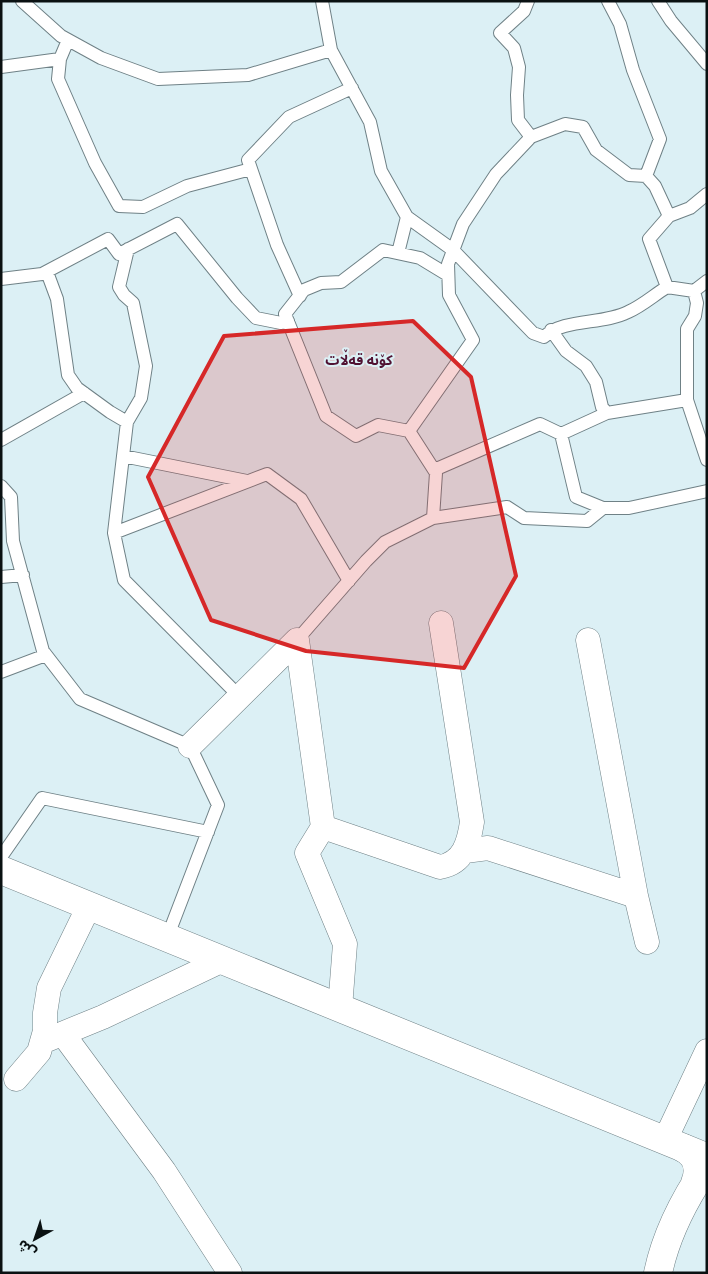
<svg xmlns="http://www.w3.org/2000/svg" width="708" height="1274" font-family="Figtree,'Noto Sans Arabic',sans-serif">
<rect width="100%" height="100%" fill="#dcf0f5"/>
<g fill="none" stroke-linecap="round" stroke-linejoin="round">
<defs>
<path id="service" d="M22,1l39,35 40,22 57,21 90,-4 83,-25
M322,1l9,49 39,72 11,49 26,46 46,33 80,83 11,4c20,-19 58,-12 84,-25 14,-6 26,-17 39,-25
M528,1l-4,10 -24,22 14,15 5,19 -2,28 1,25 13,17 34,-13 18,3 13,23 33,25 17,1
M608,1l12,23 13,46 27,69 -14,37 9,10 14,30 -20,23 18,48 27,4 3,12 -2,13 -8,13v71l20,60
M658,1l13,20 36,43
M60,59l-2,20 37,84 24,43 24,1 44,-21 64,-17
M1,67l59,-8 8,-19
M669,216l21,-8 17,-14
M128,249l-9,38 5,8 9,8 13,63 -5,32 -14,24 -13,111 10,47 116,117
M398,253l9,-36
M47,272l10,27 11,76 9,13 33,24 17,10
M1,279l41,-5 66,-35 11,15 58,-30 60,74 19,20 25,5 7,-2
M694,291l13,-10
M300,296l-23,-51 -29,-85 41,-43 63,-29
M551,330l15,21 20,15 10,16 6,25 5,6 80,-13
M409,431l-31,-6 -22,11 -30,-20 -41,-102 19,-24 17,-7 20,-1 42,-32 37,8 28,17
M561,434l15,63 27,11h26l78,-17
M1,440l83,-47
M123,456l124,25
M434,470l106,-46 21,10 46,-21
M1,486l10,11 2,44 30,110 37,48 110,47 28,59 -51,133
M433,518l74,-11 17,11 63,3 16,-13
M114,533l153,-59 34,25 48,82
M1,577l22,-2
M297,640l69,-79 19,-19 48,-24 3,-45 -27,-42 64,-91 -24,-45 -1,-31 15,-40 33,-50 35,-37
M1,672l45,-17
M1,857l41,-59 166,34"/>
<path id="minor" d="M190,746l107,-106 26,187 -16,26 38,91 -5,64
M323,827l117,40c24,-4 29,-25 32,-45l-31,-199
M465,851l23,-3 148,48 -48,-256
M636,896l11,46
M63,1034l101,137 66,102
M42,1042l61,-25 120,-57
M16,1079l23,-27 6,-21v-18l4,-25 40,-82
M665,1140l42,-89"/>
<path id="tertiary" d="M1,870l705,287"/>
<path id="secondary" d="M683,1148c14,7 18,20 12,35
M658,1273c8,-38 27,-75 49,-107"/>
</defs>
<use href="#service" stroke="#6f8186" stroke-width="14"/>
<use href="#minor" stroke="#6f8186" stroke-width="25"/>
<use href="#tertiary" stroke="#6f8186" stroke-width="29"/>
<use href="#secondary" stroke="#6f8186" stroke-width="29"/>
<use href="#service" stroke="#fff" stroke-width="12"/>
<use href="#minor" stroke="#fff" stroke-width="24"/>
<use href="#tertiary" stroke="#fff" stroke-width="28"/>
<use href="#secondary" stroke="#fff" stroke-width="28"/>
</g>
<path fill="#d62828" fill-opacity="0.2" stroke="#d62828" stroke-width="4" stroke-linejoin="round" d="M413,321l58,56 45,199 -52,92 -158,-17 -95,-31 -63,-143 76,-141z"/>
<g text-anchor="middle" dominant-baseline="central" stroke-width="4" stroke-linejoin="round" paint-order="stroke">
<g font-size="14" font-weight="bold" fill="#501132" stroke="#dcf0f5">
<text x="359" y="360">کۆنە قەڵات</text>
</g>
</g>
<rect width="708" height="1274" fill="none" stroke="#0a1112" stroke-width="5"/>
<g transform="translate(35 1239) rotate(220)" stroke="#dcf0f5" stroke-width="4" paint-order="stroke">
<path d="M0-4L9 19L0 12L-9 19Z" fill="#0a1112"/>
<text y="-8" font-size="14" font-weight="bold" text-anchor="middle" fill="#0a1112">ش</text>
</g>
</svg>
